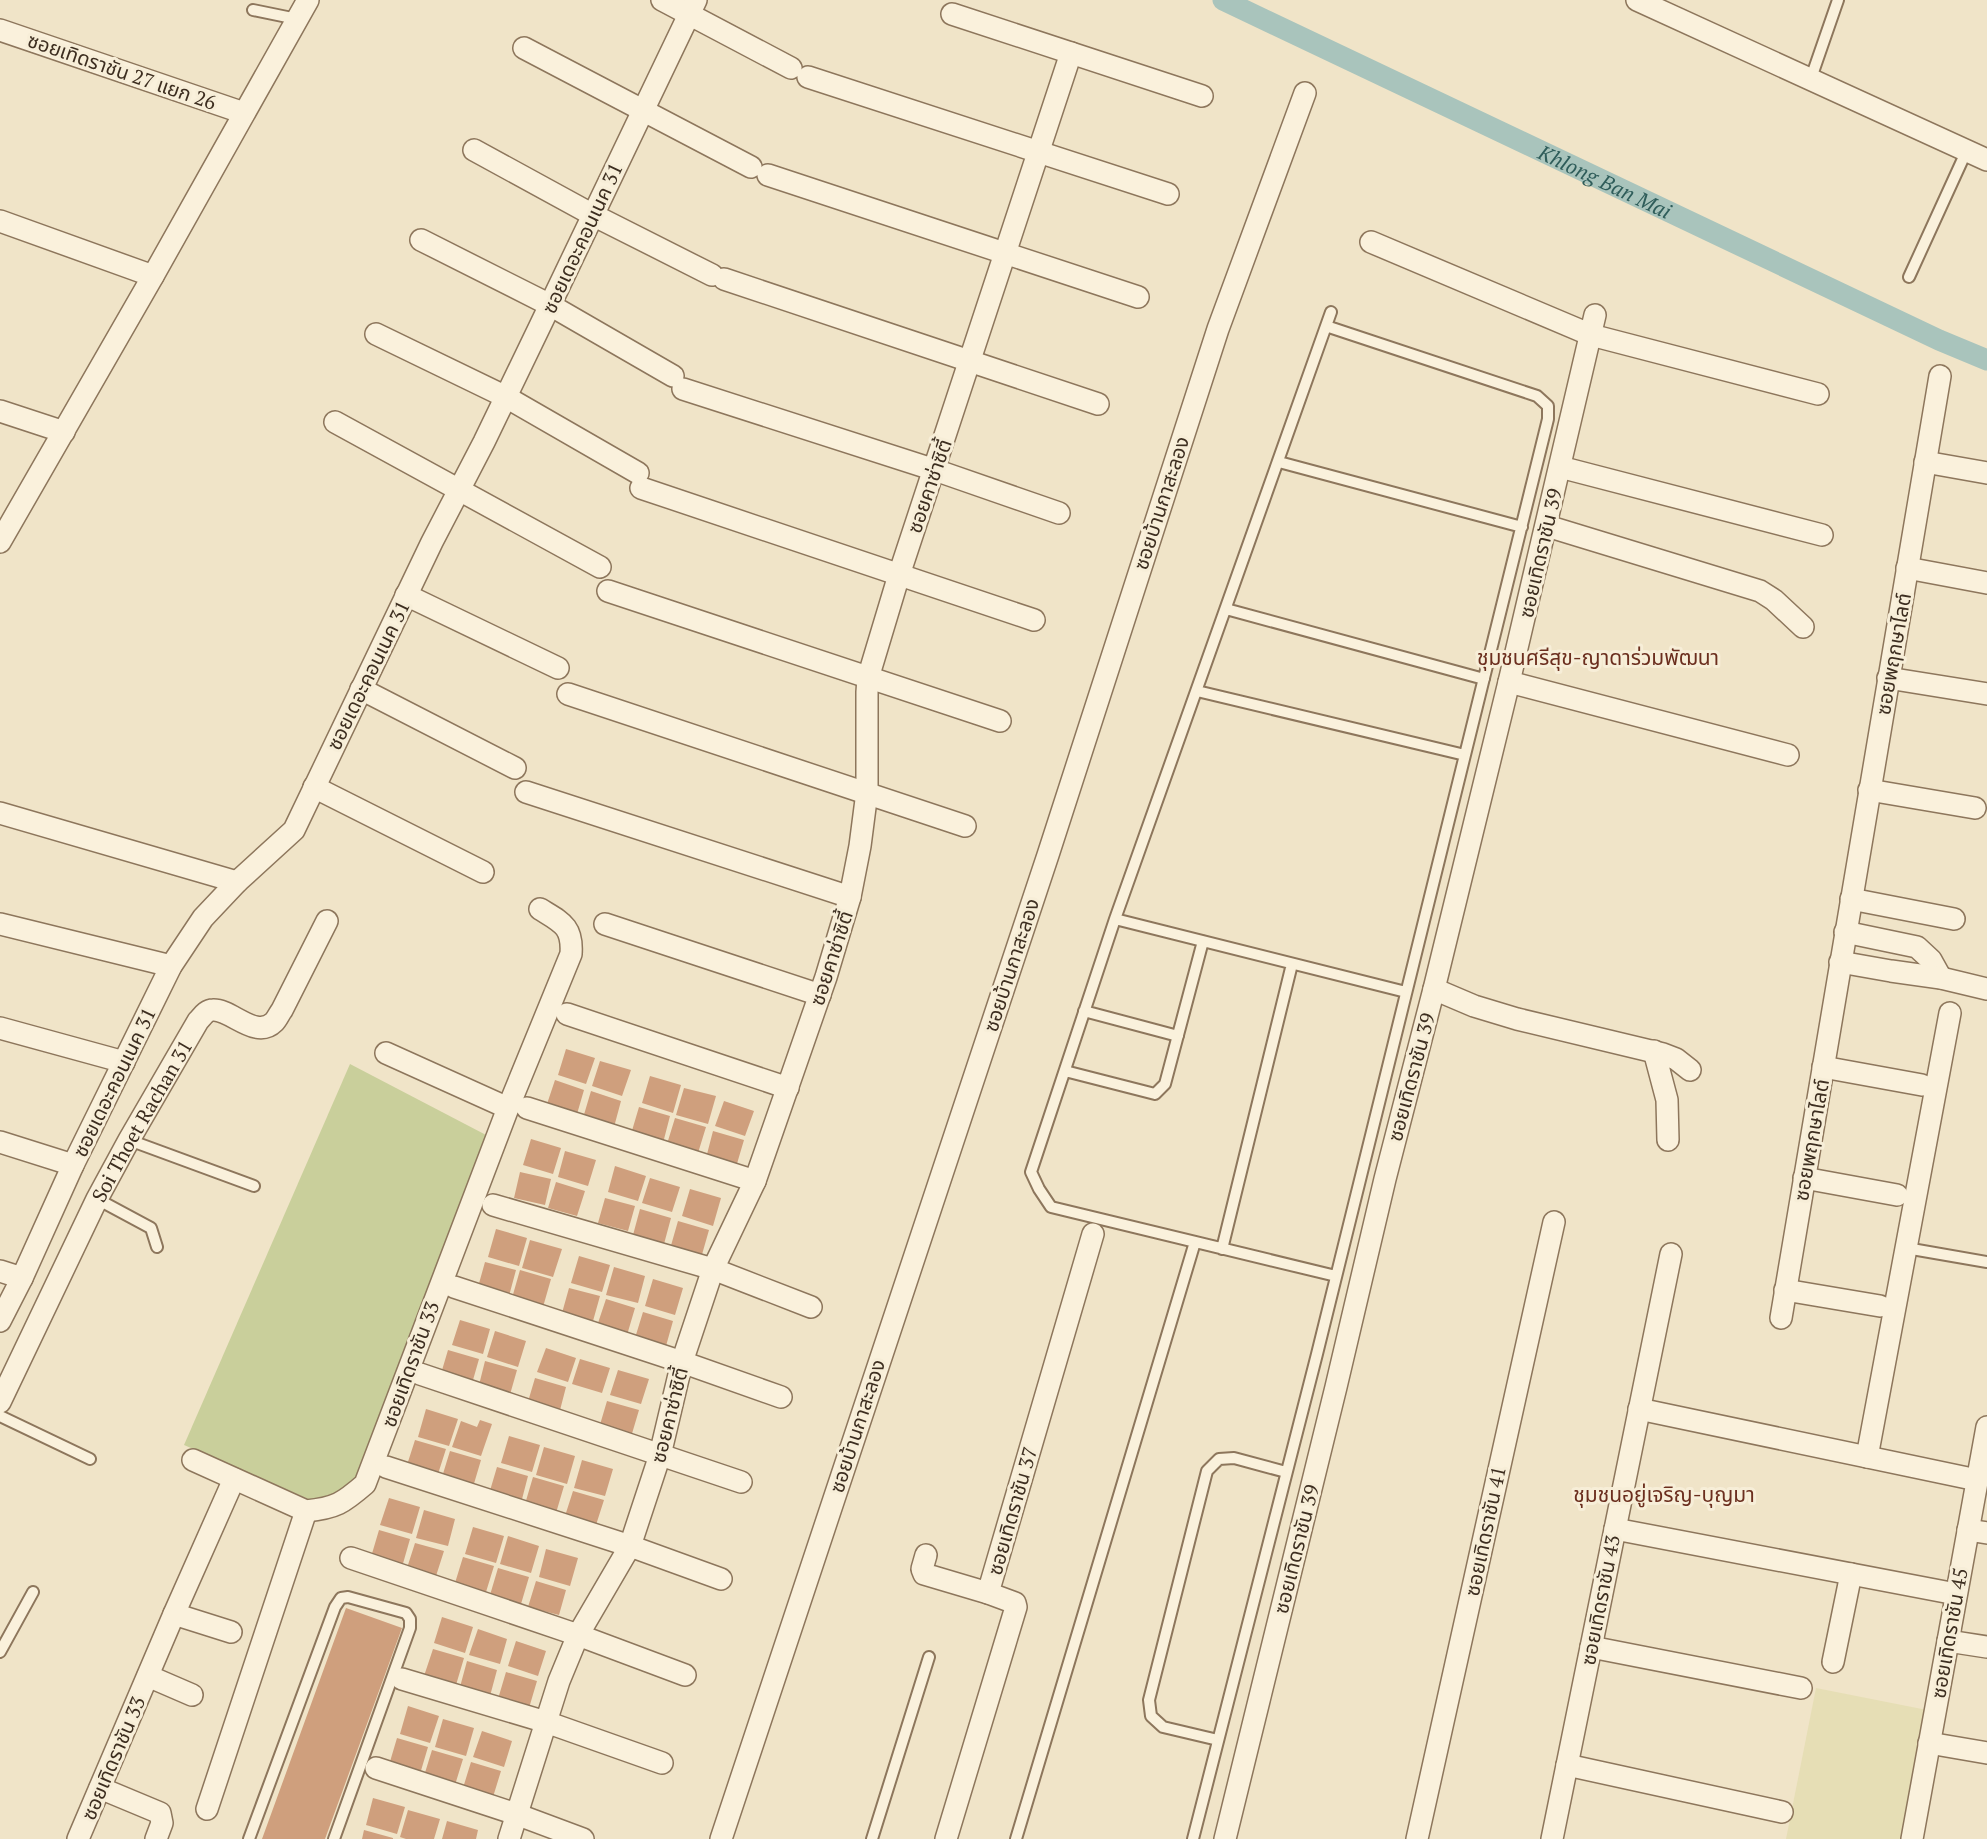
<svg xmlns="http://www.w3.org/2000/svg" width="1987" height="1839" font-family="'PT Serif','Noto Sans Thai',serif">
<rect width="100%" height="100%" fill="#f0e4c8"/>
<path fill="#e6deb5" d="M1816,1688l111,22 -25,129h-116z"/>
<path fill="#c9cf9b" d="M350,1064l138,72 -131,342 -20,15 -24,8 -129,-56z"/>
<g fill="none" stroke-linecap="round" stroke-linejoin="round">
<path stroke="#a9c4bc" stroke-width="21" id="s1" d="M1223,0l716,340 48,20"/>
</g>
<path fill="#cf9f7d" d="M566,1049l29,9 -9,26 -28,-9z
M600,1061l31,9 -9,26 -30,-10z
M650,1076l31,9 -8,28 -31,-10z
M555,1080l29,10 -7,24 -30,-10z
M684,1088l32,8 -8,28 -32,-9z
M591,1091l30,10 -7,26 -31,-9z
M724,1101l30,10 -9,25 -30,-10z
M639,1107l31,9 -7,27 -32,-9z
M675,1118l31,9 -8,26 -31,-9z
M713,1131l31,9 -8,27 -30,-9z
M531,1139l30,9 -8,26 -30,-9z
M565,1151l31,9 -8,26 -30,-9z
M615,1166l31,10 -8,25 -30,-9z
M520,1172l31,7 -6,26 -31,-7z
M650,1178l30,9 -8,25 -30,-9z
M556,1182l29,9 -8,25 -29,-8z
M690,1189l31,9 -8,28 -31,-10z
M605,1198l30,8 -7,25 -30,-8z
M640,1209l31,9 -7,26 -31,-9z
M678,1221l31,9 -8,28 -31,-9z
M496,1229l31,9 -8,28 -31,-9z
M530,1240l32,9 -9,28 -31,-9z
M579,1256l31,9 -8,27 -31,-9z
M485,1262l31,8 -7,26 -31,-9z
M614,1267l31,9 -7,27 -32,-8z
M520,1270l31,9 -8,28 -31,-9z
M653,1279l30,9 -8,27 -30,-9z
M569,1288l31,8 -7,25 -31,-8z
M606,1299l29,9 -8,27 -30,-9z
M643,1312l30,9 -7,25 -31,-8z
M460,1320l30,9 -7,25 -31,-9z
M495,1331l31,10 -8,26 -31,-10z
M546,1348l30,10 -8,24 -31,-10z
M448,1350l31,9 -8,28 -31,-10z
M580,1359l30,9 -8,25 -30,-9z
M485,1361l32,9 -8,28 -31,-9z
M618,1370l31,9 -8,25 -31,-9z
M535,1378l31,9 -7,27 -32,-9z
M607,1401l32,9 -8,27 -32,-9z
M426,1409l32,10 -9,27 -31,-9z
M480,1420l12,4 -11,32 -29,-9 9,-26 16,6z
M509,1436l31,9 -8,27 -31,-9z
M415,1440l31,9 -8,25 -31,-9z
M544,1447l31,9 -8,28 -31,-9z
M450,1451l31,9 -8,27 -31,-10z
M582,1460l31,9 -8,27 -31,-8z
M497,1467l31,9 -7,27 -32,-9z
M533,1477l31,9 -8,27 -31,-9z
M573,1491l31,9 -8,25 -31,-9z
M389,1498l31,9 -8,27 -32,-9z
M424,1510l31,9 -7,27 -32,-8z
M473,1527l31,9 -8,27 -31,-9z
M379,1530l31,9 -8,28 -31,-10z
M508,1536l31,10 -8,27 -31,-9z
M415,1543l29,8 -8,25 -29,-8z
M546,1549l32,9 -8,28 -31,-9z
M463,1557l31,9 -8,26 -31,-9z
M498,1568l31,9 -8,27 -31,-9z
M536,1581l30,9 -7,25 -31,-8z
M346,1608l56,20 -77,211h-63z
M442,1617l31,10 -8,26 -31,-10z
M478,1629l29,10 -7,25 -31,-9z
M516,1641l30,10 -8,25 -30,-10z
M433,1649l31,9 -8,27 -32,-9z
M467,1661l30,9 -7,26 -30,-9z
M506,1672l31,9 -8,27 -31,-9z
M408,1706l31,10 -9,27 -30,-9z
M443,1719l31,9 -8,28 -31,-9z
M482,1731l30,10 -8,26 -31,-10z
M397,1738l31,9 -8,27 -31,-9z
M432,1750l31,9 -8,26 -31,-9z
M471,1762l30,9 -8,26 -30,-9z
M373,1798l32,9 -8,27 -31,-9z
M408,1810l32,9 -6,20h-28l-6,-2z
M447,1821l31,9 -2,9h-34z
M364,1830l29,8v1h-31z"/>
<g fill="none" stroke-linecap="round" stroke-linejoin="round">
<defs>
<path id="service" d="M253,10l44,9
M1811,78l27,-78
M1909,277l58,-127
M1331,312l-216,607 -84,253 8,17 12,18 285,69
M1279,462l243,65
M1226,609l258,70
M1197,691l268,64
M1115,919l291,73
M1084,1011l94,25
M1065,1071l90,23 10,-10 38,-143
M129,1140l125,46
M97,1199l54,29 6,19
M1906,1248l81,14
M1222,1249l70,-285
M0,1416l90,43
M0,1652l33,-60
M1218,1740l-55,-13 -12,-11 -2,-16 58,-229 12,-12 15,-1 52,14
M249,1839l86,-232 6,-9 7,-1 58,16 4,6v9l-76,211
M872,1839l57,-182
M1016,1839l179,-597
M1193,1839l124,-485 231,-935v-13l-11,-10 -211,-70"/>
<g id="minor">
<path d="M662,0l129,68"/>
<path d="M1637,0l350,160"/>
<path d="M952,14l250,82"/>
<path d="M0,30l244,83"/>
<path d="M524,48l227,119"/>
<path d="M808,77l360,117"/>
<path d="M474,150l119,65 119,60"/>
<path d="M768,175l370,122"/>
<path d="M0,221l153,55"/>
<path d="M421,240l129,65 123,71"/>
<path d="M1371,242l220,93 227,59"/>
<path d="M724,279l374,125"/>
<path d="M376,334l130,63 132,76"/>
<path d="M683,389l252,81 124,43"/>
<path d="M0,411l64,21"/>
<path d="M335,422l265,145"/>
<path d="M1925,462l62,11"/>
<path d="M1560,467l262,68"/>
<path d="M641,488l393,132"/>
<path d="M1547,526l213,65 14,9 29,27"/>
<path d="M0,542l153,-266 155,-276"/>
<path d="M1907,568l80,15"/>
<path d="M608,591l392,130"/>
<path d="M406,595l152,73"/>
<path d="M1888,678l99,16"/>
<path d="M1509,682l279,73"/>
<path d="M361,689l154,79"/>
<path d="M568,694l397,132"/>
<path d="M314,787l169,85"/>
<path d="M1869,790l106,18"/>
<path d="M526,792l324,105"/>
<path d="M0,813l237,69"/>
<path d="M1851,899l103,20"/>
<path d="M0,924l171,42"/>
<path d="M605,924l215,71"/>
<path d="M1845,932l72,15 14,13 10,18"/>
<path d="M1840,962l51,9 50,7 46,11"/>
<path d="M1434,989l40,17 43,13 146,35 13,5 14,11"/>
<path d="M567,1014l221,74"/>
<path d="M0,1028l124,34"/>
<path d="M1654,1051l13,49 1,40"/>
<path d="M386,1053l122,55"/>
<path d="M1823,1067l99,18"/>
<path d="M527,1108l228,73"/>
<path d="M0,1142l73,23"/>
<path d="M1804,1178l93,17"/>
<path d="M493,1205l220,64 98,38"/>
<path d="M0,1271l22,7"/>
<path d="M454,1287l228,75 99,35"/>
<path d="M1785,1290l95,16"/>
<path d="M1781,1318l159,-942"/>
<path d="M0,1321l22,-43 51,-113 98,-199 32,-48 34,-36 57,-52 138,-288 52,-100 56,-116 156,-326"/>
<path d="M420,1374l321,108"/>
<path id="s2" d="M0,1402l97,-203 32,-59 69,-119c4,-4 8,-11 15,-11 18,-1 43,30 61,12 3,-3 5,-8 8,-12l45,-89"/>
<path d="M1639,1409l338,71"/>
<path d="M1867,1457l83,-444"/>
<path d="M193,1460l113,51c30,-3 37,-8 59,-27l143,-376 63,-154c2,-28 -10,-32 -31,-45"/>
<path d="M386,1467l244,79 91,33"/>
<path d="M1615,1529l341,65"/>
<path d="M1968,1530l19,3"/>
<path d="M926,1555l-4,14 2,5 64,19"/>
<path d="M351,1558l227,77 107,40"/>
<path d="M174,1614l57,18"/>
<path d="M1948,1641l39,6"/>
<path d="M1591,1647l210,41"/>
<path d="M1833,1662l18,-88"/>
<path d="M148,1676l44,19"/>
<path d="M402,1679l144,43 116,41"/>
<path d="M1929,1743l58,10"/>
<path d="M1567,1765l215,47"/>
<path d="M376,1768l140,46 67,25"/>
<path d="M100,1788l60,25 2,10 -6,16"/>
<path d="M207,1809l99,-298"/>
<path d="M78,1839l96,-225 60,-135"/>
<path d="M509,1839l50,-158 19,-46 52,-89 30,-91 22,-93 31,-93 42,-88 71,-204 24,-80 10,-51 7,-54v-100l1,-14 31,-103 172,-522"/>
<path d="M721,1839l327,-984 170,-526 87,-236"/>
<path d="M946,1839l70,-232 -1,-4 -27,-10 105,-359"/>
<path d="M1225,1839l111,-452 49,-208 49,-190 75,-307 86,-367"/>
<path d="M1417,1839l137,-617"/>
<path d="M1552,1839l119,-585"/>
<path d="M1912,1839l75,-412"/>
</g>
</defs>
<use href="#service" stroke="#8d765c" stroke-width="14"/>
<use href="#minor" stroke="#8d765c" stroke-width="24"/>
<use href="#service" stroke="#faf1dc" stroke-width="10"/>
<use href="#minor" stroke="#faf1dc" stroke-width="21"/>
</g>
<g text-anchor="middle" dominant-baseline="central" stroke-width="6" stroke-linejoin="round" paint-order="stroke">
<g font-size="20" fill="#3d2e20" stroke="#f7eed8">
<text transform="translate(122 71) rotate(19)">ซอยเทิดราชัน 27 แยก 26</text>
<text transform="translate(582 238) rotate(-65)">ซอยเดอะคอนเนค 31</text>
<text transform="translate(929 486) rotate(-71)">ซอยคาซ่าซิตี้</text>
<text transform="translate(1161 503) rotate(-72)">ซอยบ้านกาสะลอง</text>
<text transform="translate(1540 553) rotate(-77)">ซอยเทิดราชัน 39</text>
<text transform="translate(1893 654) rotate(-80)">ซอยพฤกษาไลต์</text>
<text transform="translate(368 675) rotate(-64)">ซอยเดอะคอนเนค 31</text>
<text transform="translate(831 958) rotate(-72)">ซอยคาซ่าซิตี้</text>
<text transform="translate(1011 965) rotate(-72)">ซอยบ้านกาสะลอง</text>
<text transform="translate(1411 1077) rotate(-75)">ซอยเทิดราชัน 39</text>
<text transform="translate(114 1082) rotate(-64)">ซอยเดอะคอนเนค 31</text>
<text stroke="none"><textPath href="#s2" startOffset="315">Soi Thoet Rachan 31</textPath></text>
<text transform="translate(1811 1140) rotate(-80)">ซอยพฤกษาไลต์</text>
<text transform="translate(410 1364) rotate(-70)">ซอยเทิดราชัน 33</text>
<text transform="translate(669 1415) rotate(-76)">ซอยคาซ่าซิตี้</text>
<text transform="translate(857 1426) rotate(-72)">ซอยบ้านกาสะลอง</text>
<text transform="translate(1012 1511) rotate(-74)">ซอยเทิดราชัน 37</text>
<text transform="translate(1485 1531) rotate(-78)">ซอยเทิดราชัน 41</text>
<text transform="translate(1296 1549) rotate(-76)">ซอยเทิดราชัน 39</text>
<text transform="translate(1600 1600) rotate(-79)">ซอยเทิดราชัน 43</text>
<text transform="translate(1949 1633) rotate(-80)">ซอยเทิดราชัน 45</text>
<text transform="translate(113 1758) rotate(-67)">ซอยเทิดราชัน 33</text>
</g>
<g font-size="21" font-style="italic" fill="#2f5d5a" stroke="#f7eed8">
<text stroke="none"><textPath href="#s1" startOffset="423">Khlong Ban Mai</textPath></text>
</g>
<g font-size="21" fill="#6b2e1e" stroke="#f7eed8">
<text x="1598" y="657">ชุมชนศรีสุข-ญาดาร่วมพัฒนา</text>
<text x="1664" y="1494">ชุมชนอยู่เจริญ-บุญมา</text>
</g>
</g>
</svg>
